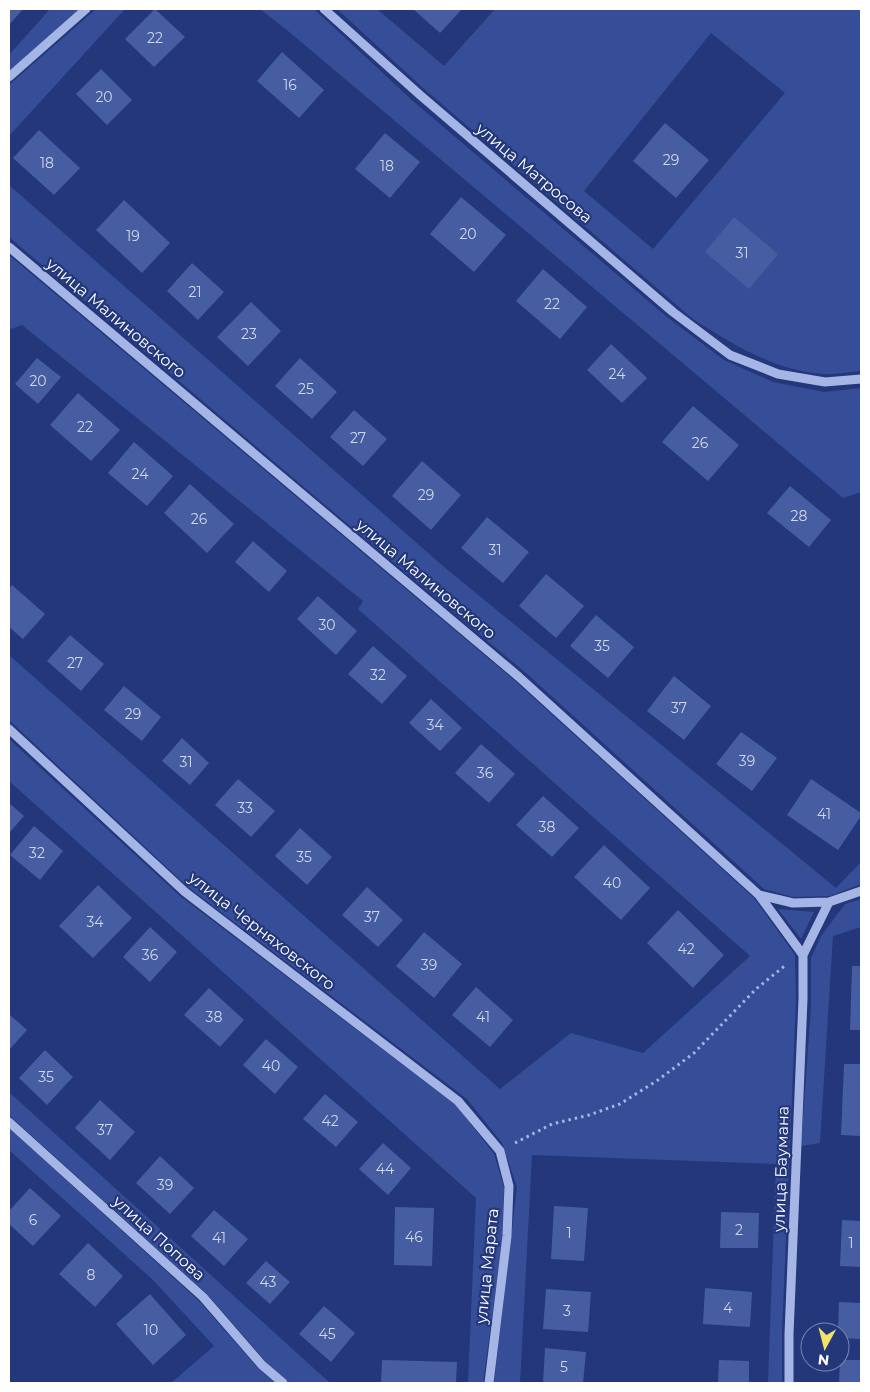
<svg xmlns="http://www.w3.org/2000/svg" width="870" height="1392" font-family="Montserrat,sans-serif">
<rect width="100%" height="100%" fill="#23377a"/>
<path fill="#364e98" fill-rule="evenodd" d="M50,9h30l-71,63v-17z
M96,9h29l-116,127v-51z
M260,9h54l100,93 253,215 57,43 49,22 51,10 37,-4v104l-18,6 -555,-467z
M337,9h40l67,57 51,-57h366v362c-12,1 -26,4 -38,3 -48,-3 -91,-30 -130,-55l-270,-231zM711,33l74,60 -132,156 -69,-58z
M9,185l434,381 393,322 25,-26v22l-31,12 -37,1 -29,-8 -238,-216 -163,-136 -354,-300z
M9,255l506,426 239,217 41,57 1,45 -14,332v51h-14l8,-219 -244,-9 -12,228h-26l23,-196 -15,-44 -35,-44 -279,-212 -179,-167v-65l491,434 71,-56 72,20 107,-97 -392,-347 5,-8 -341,-276 -11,4 -2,-2z
M9,739l171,157 276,209 38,49 10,33 -1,50 -20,146h-15l8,-185 -467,-417z
M861,899v28l-28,9 -13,207 -19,3 10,-139v-49l10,-22 24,-32z
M778,909l36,3 -13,27z
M9,1092l321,291h-40l-23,-20 -59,-68 -199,-180z
M9,1128l190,173 58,66 18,16h-104l43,-37 -60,-65 -145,-131z"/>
<path fill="#465ea1" d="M9,9h14l-14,16z
M155,9l30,28 -31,30 -29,-28z
M413,9h49l-22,24z
M282,52l42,38 -25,28 -42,-37z
M101,69l31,31 -25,25 -31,-31z
M665,123l44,37 -33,38 -43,-37z
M39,130l41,38 -26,27 -41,-37z
M385,133l35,29 -30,36 -35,-29z
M461,197l45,38 -32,37 -44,-38z
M124,200l46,43 -28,30 -46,-43z
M734,217l44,37 -29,35 -44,-37z
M192,263l32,29 -26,28 -31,-29z
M543,269l44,38 -27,32 -44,-38z
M251,302l30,29 -33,35 -31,-29z
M611,344l36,34 -25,25 -35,-33z
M37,358l24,19 -23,27 -23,-20z
M300,358l37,34 -25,27 -37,-33z
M78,393l42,37 -29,31 -41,-36z
M693,406l46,39 -31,36 -46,-39z
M354,410l33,29 -24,27 -33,-29z
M134,442l39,34 -26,30 -39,-33z
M422,461l39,34 -30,35 -39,-34z
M190,484l44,40 -27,29 -43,-40z
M790,486l41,34 -22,27 -42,-34z
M487,517l42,35 -26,31 -42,-35z
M253,541l34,30 -18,21 -34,-30z
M546,574l38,32 -28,32 -37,-32z
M12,585l33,29 -22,25 -14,-12v-38z
M318,596l39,35 -21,24 -39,-36z
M596,615l38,32 -26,31 -38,-32z
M70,635l34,29 -23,27 -34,-30z
M373,646l34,30 -25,28 -34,-30z
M674,676l37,30 -27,34 -37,-29z
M124,686l37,31 -19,24 -38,-31z
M431,699l31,29 -22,23 -31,-28z
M741,732l36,26 -25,33 -36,-27z
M182,738l27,25 -19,22 -28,-24z
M481,744l34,30 -26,29 -34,-30z
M238,779l37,32 -24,26 -36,-32z
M811,779l50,34v3l-23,34 -51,-35z
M543,796l36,32 -27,29 -36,-32z
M9,803l15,13 -15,17z
M34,826l29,25 -23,29 -30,-25z
M300,828l32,29 -25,28 -32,-29z
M604,845l46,43 -29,32 -47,-43z
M98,885l34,33 -39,40 -34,-32z
M367,887l36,33 -25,27 -36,-32z
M678,910l46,45 -31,33 -46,-45z
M150,927l27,25 -27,30 -27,-25z
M424,932l38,32 -28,34 -38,-32z
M852,966h9v64h-11z
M476,987l37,33 -23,27 -38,-32z
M209,988l35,32 -24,27 -36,-32z
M9,1014l18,16 -18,20z
M266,1039l32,28 -23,27 -32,-29z
M45,1050l28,27 -26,28 -28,-27z
M844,1064h17v72l-20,-1z
M325,1094l33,28 -22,25 -33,-28z
M100,1100l35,32 -25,28 -35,-32z
M383,1143l28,25 -23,27 -29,-26z
M160,1156l34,32 -24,26 -34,-31z
M30,1188l31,28 -28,30 -24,-22v-13z
M554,1206l34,2 -4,53 -33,-2z
M395,1207l39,1 -2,58 -38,-1z
M214,1210l34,29 -24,27 -33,-30z
M721,1212l38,1 -1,35h-38z
M842,1220l19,1v46l-21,-1z
M88,1243l35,33 -28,31 -36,-33z
M266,1261l24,21 -20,22 -24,-21z
M705,1288l47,4 -2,35 -47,-3z
M546,1289l45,3 -3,40 -45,-3z
M150,1294l36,41 -33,30 -37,-41z
M839,1302l22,1v36l-21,-1v-6h-2z
M324,1306l31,27 -24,29 -32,-28z
M545,1348l41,4 -3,31h-40z
M382,1360l75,2 -1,21h-75z
M719,1360l30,1v22h-31z
M840,1360h21v23h-22z"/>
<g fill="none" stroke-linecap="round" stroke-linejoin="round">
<path stroke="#a5b5e5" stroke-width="3" stroke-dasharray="2.5 4" stroke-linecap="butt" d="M515,1143l37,-19 37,-9 31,-11 38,-24 36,-27 62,-64 31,-25"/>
<path stroke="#a5b5e5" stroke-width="9" d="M324,9l96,86 253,217 57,43 48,19 47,8 36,-3
M9,77l77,-68
M9,247l510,430 240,218 44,60
M9,729l176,163 273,209 42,50 9,35 -2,50 -18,147
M759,895l34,8 36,-1
M9,1122l194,175 59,68 21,18
M789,1383v-49l14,-335v-44l26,-53 32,-11"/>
</g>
<g text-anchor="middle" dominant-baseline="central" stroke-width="4.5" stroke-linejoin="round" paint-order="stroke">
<g font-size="14" fill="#d1d7e8">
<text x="155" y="38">22</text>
<text x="290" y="85">16</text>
<text x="104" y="97">20</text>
<text x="671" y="160">29</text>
<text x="47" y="163">18</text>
<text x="387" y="166">18</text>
<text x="468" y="234">20</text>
<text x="133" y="236">19</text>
<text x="742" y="253">31</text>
<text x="195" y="292">21</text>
<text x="552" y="304">22</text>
<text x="249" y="334">23</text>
<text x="617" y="374">24</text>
<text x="38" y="381">20</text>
<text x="306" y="389">25</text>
<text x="85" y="427">22</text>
<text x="358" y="438">27</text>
<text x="700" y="443">26</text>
<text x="140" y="474">24</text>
<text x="426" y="495">29</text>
<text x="799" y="516">28</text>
<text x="199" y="519">26</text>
<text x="495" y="550">31</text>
<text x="327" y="625">30</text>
<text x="602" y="646">35</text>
<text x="75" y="663">27</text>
<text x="378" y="675">32</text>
<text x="679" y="708">37</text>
<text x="133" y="714">29</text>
<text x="435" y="725">34</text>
<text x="747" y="761">39</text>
<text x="186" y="762">31</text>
<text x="485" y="773">36</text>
<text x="245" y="808">33</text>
<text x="824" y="814">41</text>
<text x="547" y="827">38</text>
<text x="37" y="853">32</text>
<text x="304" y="857">35</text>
<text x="612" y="883">40</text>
<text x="372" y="917">37</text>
<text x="95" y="922">34</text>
<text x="686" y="949">42</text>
<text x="150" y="955">36</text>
<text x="429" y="965">39</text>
<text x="214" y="1017">38</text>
<text x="483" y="1017">41</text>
<text x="271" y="1066">40</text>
<text x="46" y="1077">35</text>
<text x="330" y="1121">42</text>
<text x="105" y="1130">37</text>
<text x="385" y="1169">44</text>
<text x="165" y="1185">39</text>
<text x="33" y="1220">6</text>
<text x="739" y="1230">2</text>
<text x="569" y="1233">1</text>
<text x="414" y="1237">46</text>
<text x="219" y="1238">41</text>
<text x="851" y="1243">1</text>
<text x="91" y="1275">8</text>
<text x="268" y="1282">43</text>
<text x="728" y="1308">4</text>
<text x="567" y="1311">3</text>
<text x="151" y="1330">10</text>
<text x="327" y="1334">45</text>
<text x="564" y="1367">5</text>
</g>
<g font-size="16" fill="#fff" stroke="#23377a">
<text transform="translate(534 173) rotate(40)">улица Матросова</text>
<text transform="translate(116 318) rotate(40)">улица Малиновского</text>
<text transform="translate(426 579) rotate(40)">улица Малиновского</text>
<text transform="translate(262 931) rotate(38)">улица Черняховского</text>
<text transform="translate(781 1169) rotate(-88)">улица Баумана</text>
<text transform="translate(159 1238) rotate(42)">улица Попова</text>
<text transform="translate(487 1266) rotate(-84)">улица Марата</text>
</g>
</g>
<rect width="870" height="1392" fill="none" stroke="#ffffff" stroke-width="20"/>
<g transform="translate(825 1347) rotate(187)"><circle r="24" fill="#23377a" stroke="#7b87af"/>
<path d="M0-4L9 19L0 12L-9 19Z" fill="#f0e368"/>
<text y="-8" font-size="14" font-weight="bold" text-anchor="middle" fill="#ffffff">N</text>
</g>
</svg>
